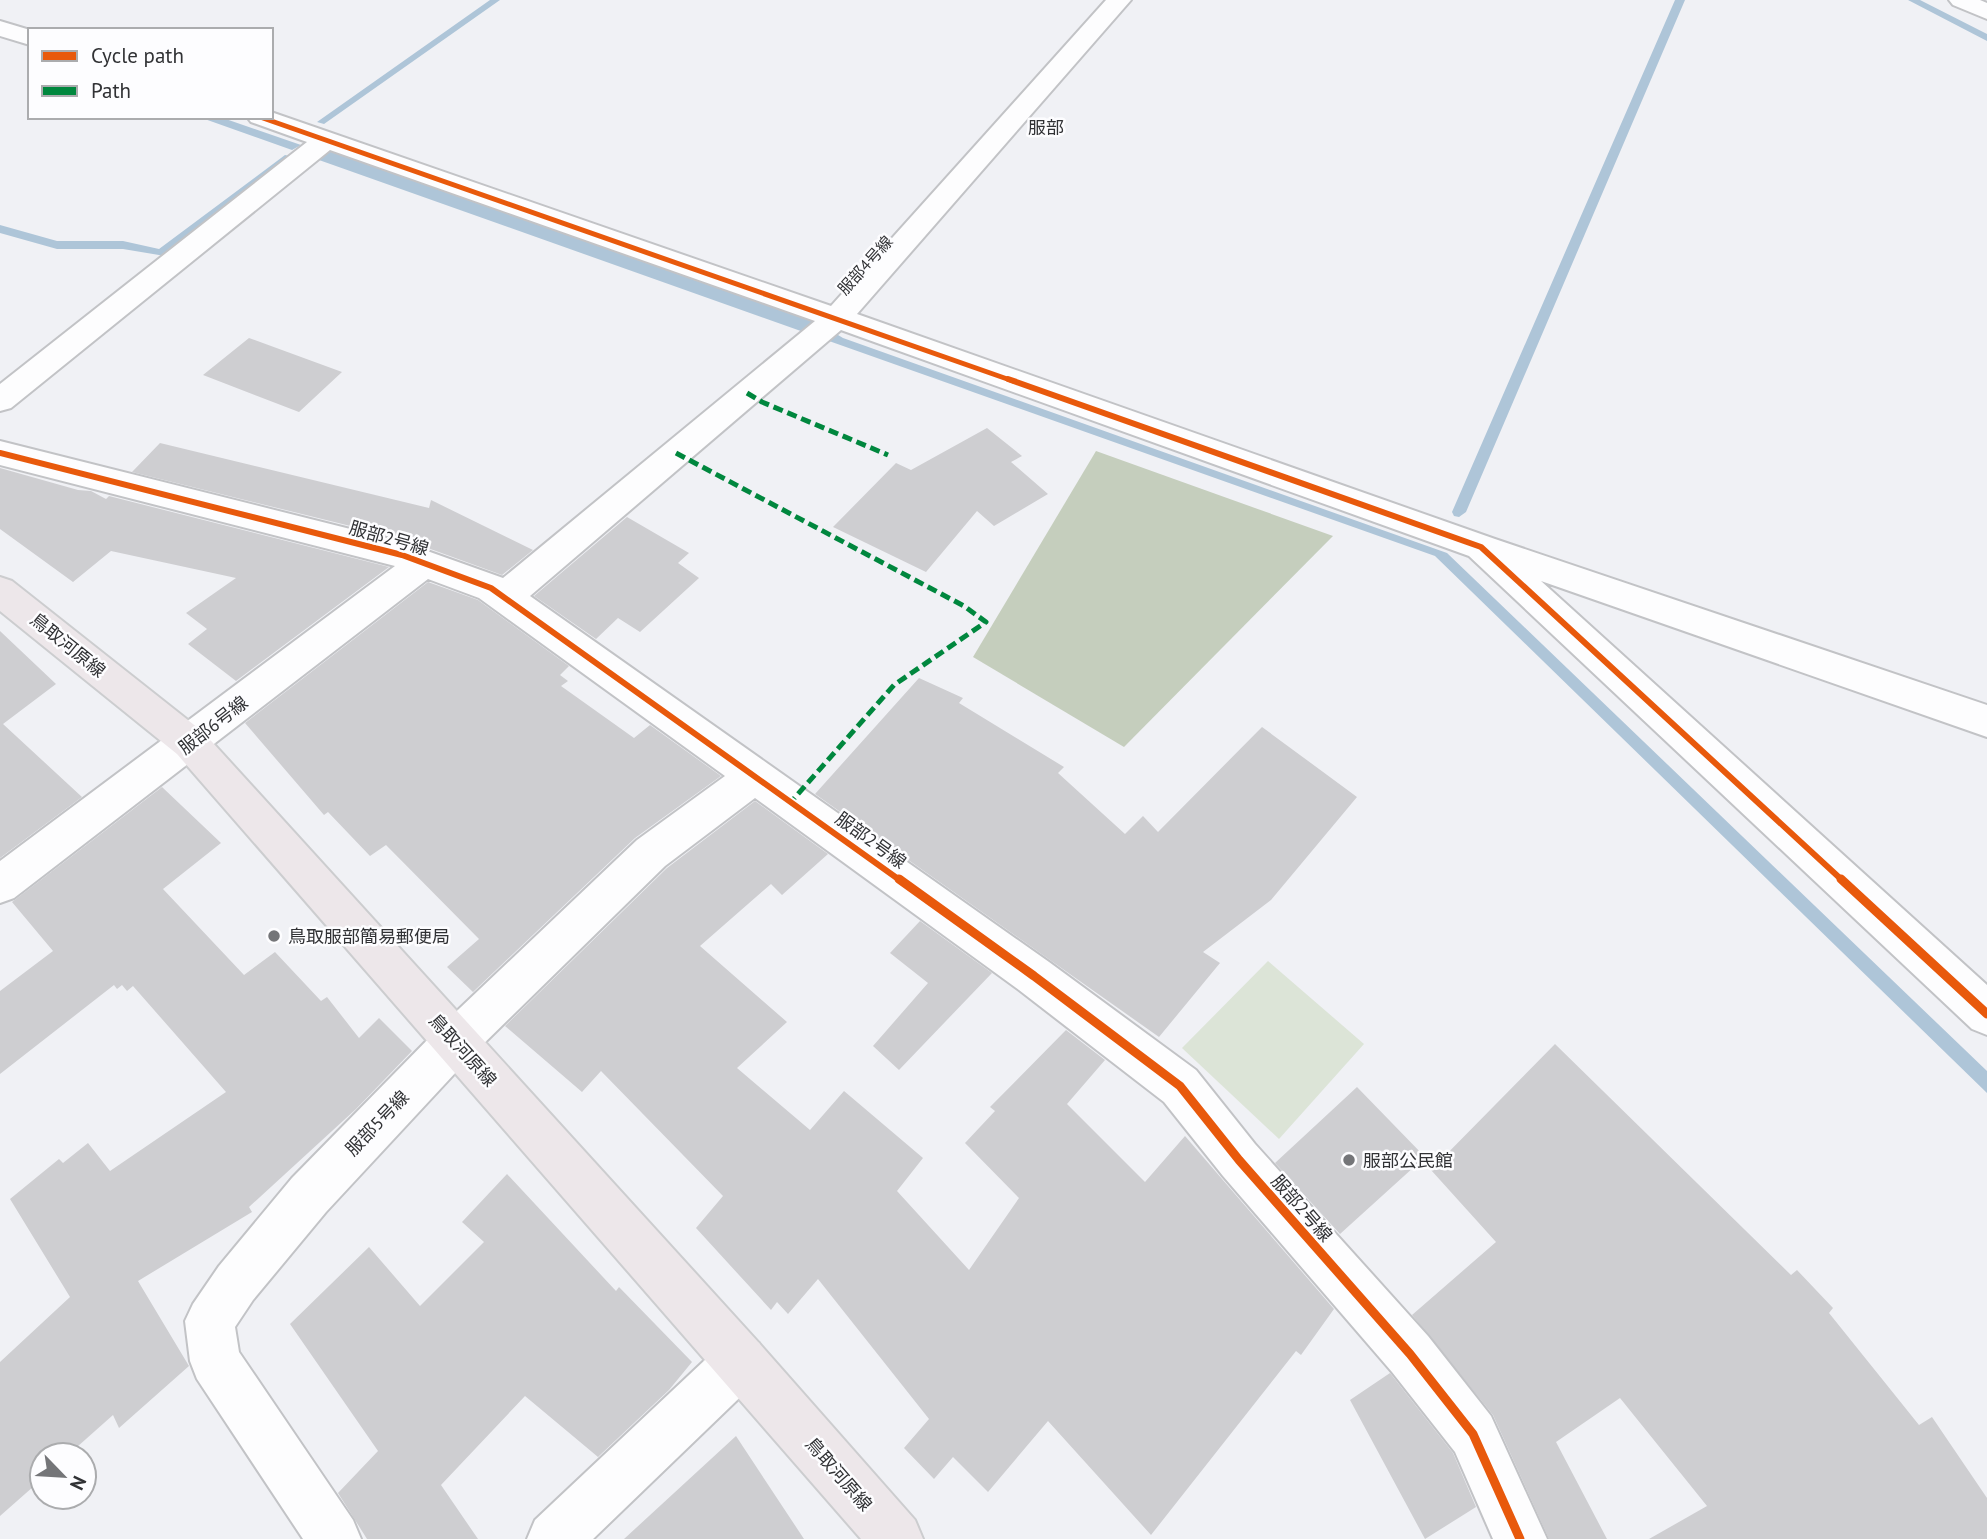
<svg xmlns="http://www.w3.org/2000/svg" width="1987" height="1539" font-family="'PT Sans','Noto Sans JP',sans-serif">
<rect width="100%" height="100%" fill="#f0f1f5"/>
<path fill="#dce4d7" d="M1268,961l96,83 -85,95 -97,-91z"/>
<path fill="#c5cebd" d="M1096,451l237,85 -209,211 -151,-90z"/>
<path fill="#aec5d8" d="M490,0h10l-176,124 -7,-2z
M199,117h21l81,28 -9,5z
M331,151l484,170 28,17 604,215 540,518v22l-552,-537 -1116,-396z"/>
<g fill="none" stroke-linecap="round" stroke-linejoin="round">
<path fill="#aec5d8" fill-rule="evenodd" d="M1675,0h10l-219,512 -7,5 -5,-1 -2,-4z
M1908,0h12l67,34v7z
M285,155l4,1v4l-124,96 -42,-7h-66l-57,-16v-8l57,16h66l36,8z"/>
</g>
<path fill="#ceced1" d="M249,338l93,34 -43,40 -96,-37z
M987,428l35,28 -11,6 37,32 -54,32 -17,-15 -51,61 -93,-45 63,-64 15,7z
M160,443l269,65 2,-8 102,50 -31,25 -99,-36 -271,-67z
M0,468l78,22 13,1 15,8 3,-3 280,71 -153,114 -48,-37 19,-15 -21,-16 50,-35 -125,-27 -38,31 -73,-53z
M627,517l62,36 -11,10 21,15 -59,54 -22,-14 -22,21 -62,-43z
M428,582l50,18 91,66 -9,9 8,6 -7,5 73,52 16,-13 71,51 -86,62 -162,154 -26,-25 32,-28 -93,-94 -16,11 -42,-44 -4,3 -79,-92z
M0,631l56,53 -53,40 79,73 -82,61z
M919,678l44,20 -4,5 105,64 -6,6 67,61 18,-18 15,16 104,-105 95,70 -86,103 -68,52 17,11 -61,74 -344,-243z
M162,787l59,56 -58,46 81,86 31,-23 46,49 6,-4 32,41 20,-20 33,33 -56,58 -107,98 3,5 -114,69 51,85 -70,62 -6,-13 -45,40h-26v24l-42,37v-154l70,-65 -60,-98 49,-40 4,4 25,-20 22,28 116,-79 -93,-106 -6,5 -5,-6 -5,4 -3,-4 -114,89v-83l53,-40 -41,-49z
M755,801l73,53 -46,41 -11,-11 -71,62 87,76 -50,46 73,62 34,-39 79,67 -26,33 72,79 50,-72 -54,-55 30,-32 -5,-4 76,-77 39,30 -38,44 78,78 40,-46 149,173 -33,46 -5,-4 -145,184 -103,-114 -60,71 -35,-35 -19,22 -30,-31 25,-29 -111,-140 -30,35 -11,-12 -6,8 -75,-82 27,-32 -122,-125 -19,21 -77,-66 162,-158z
M920,921l72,52 -93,97 -26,-24 55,-63 -38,-30z
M1555,1044l236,231 6,-5 36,38 -4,5 90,112 13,-8 55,81v41h-338l58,-33 -87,-108 -64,44 51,97h-58l-56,-124 -81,-100 84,-73 -65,-72z
M1357,1087l68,70 -85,77 -65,-71z
M507,1174l109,117 3,-4 73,75 -23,28 -71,67 -73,-61 -84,89 37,54h-111l-29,-46 40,-42 -88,-127 79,-77 51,59 64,-64 -22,-20z
M1390,1373l63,80 23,54 -51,32 -75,-139z
M736,1436l68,103h-180z"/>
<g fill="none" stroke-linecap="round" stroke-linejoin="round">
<defs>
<path id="minor" d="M1106,0h25l-274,314 638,225 492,166v32l-446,-156 446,404v50l-15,-6 -503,-473 -628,-226 -311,266 519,366 147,108 59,74 173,192 63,80 56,123h-54l-38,-87 -63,-80 -169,-196 -59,-74 -145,-112 -264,-192 -90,68 -195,191 -144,155 -73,88 -18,27 4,25 114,168 8,19h-58l-106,-160 -7,-18 -5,-40 8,-17 26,-38 73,-88 148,-151 197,-187 88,-64 -246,-178 -51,-19 -414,319 -14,5v-42l395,-295 -395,-101v-24l402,101 101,36 312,-257 -485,-171 -319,258 -11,3v-27l307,-242 -56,-20 -4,-5h24v-5l560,194z
M1949,0h31l7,3v16l-34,-14z
M0,21l30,9v15l-30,-9z
M741,1336l18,7 7,18 -7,18 -166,160h-66l8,-19 188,-177z"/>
<path id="primary" d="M0,577l12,4 191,151 556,611 156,177 8,19h-62l-684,-785 -177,-143z"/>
</defs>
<use href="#minor" stroke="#c2c3c6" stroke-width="4"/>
<use href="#primary" stroke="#cccdcf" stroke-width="4"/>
<use href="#minor" fill="#fdfdfe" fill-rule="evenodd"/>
<use href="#primary" fill="#ede7ea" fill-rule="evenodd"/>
<path stroke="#00873e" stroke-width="5" stroke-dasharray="10 5" stroke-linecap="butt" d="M747,393l15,9 126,53
M676,453l288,153 22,16 -92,63 -103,117"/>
<defs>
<path id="cycleway-far2" d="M260,117l753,264"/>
<path id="cycleway-far1" d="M1008,379l473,168 362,334
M0,453l402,102 89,33 410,293"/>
<path id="cycleway" d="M899,879l135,97 146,110 59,74 171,194 63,80 47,105
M1841,879l146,135"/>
</defs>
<use href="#cycleway-far2" stroke="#fdfdff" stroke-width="8"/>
<use href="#cycleway-far1" stroke="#fdfdff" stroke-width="10"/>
<use href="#cycleway" stroke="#fdfdff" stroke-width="13"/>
<use href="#cycleway-far2" stroke="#e8590c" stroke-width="5"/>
<use href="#cycleway-far1" stroke="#e8590c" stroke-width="6"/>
<use href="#cycleway" stroke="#e8590c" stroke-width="9"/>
</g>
<g fill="#747578" stroke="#fdfdff" stroke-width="2.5">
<circle cx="274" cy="936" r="7"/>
<circle cx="1349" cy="1160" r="7"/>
</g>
<g text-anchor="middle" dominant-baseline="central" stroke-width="5" stroke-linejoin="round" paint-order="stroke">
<g font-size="16" fill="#313235" stroke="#fdfdff">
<text transform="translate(865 265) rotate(-48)">服部4号線</text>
</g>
<g font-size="18" fill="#313235" stroke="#fdfdff">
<text x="1046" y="127">服部</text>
</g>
<g font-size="18" fill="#313235" stroke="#fdfdff">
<text transform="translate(389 538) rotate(16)">服部2号線</text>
<text transform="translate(68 645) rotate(39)">鳥取河原線</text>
<text transform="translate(213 725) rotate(-38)">服部6号線</text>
<text transform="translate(871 840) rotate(36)">服部2号線</text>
<text transform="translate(463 1050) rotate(48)">鳥取河原線</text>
<text transform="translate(377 1123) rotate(-46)">服部5号線</text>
<text transform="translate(1302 1208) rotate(49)">服部2号線</text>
<text transform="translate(839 1474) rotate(49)">鳥取河原線</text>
</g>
<g font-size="18" fill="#313235" stroke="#fdfdff" text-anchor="start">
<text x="288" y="936">鳥取服部簡易郵便局</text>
<text x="1363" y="1160">服部公民館</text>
</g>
</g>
<rect x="28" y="28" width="245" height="91" fill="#fdfdff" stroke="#abacae" stroke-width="2"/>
<rect x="42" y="51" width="35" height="10" fill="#e8590c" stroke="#abacae" stroke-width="2"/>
<text x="91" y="63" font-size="21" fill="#313235">Cycle path</text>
<rect x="42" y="86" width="35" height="10" fill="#00873e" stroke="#abacae" stroke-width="2"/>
<text x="91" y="98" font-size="21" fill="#313235">Path</text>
<g transform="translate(63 1476) rotate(115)"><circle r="33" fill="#fdfdff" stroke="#abacae" stroke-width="2"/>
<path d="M0-5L12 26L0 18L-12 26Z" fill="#747578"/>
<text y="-10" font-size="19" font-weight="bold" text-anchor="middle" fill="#313235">N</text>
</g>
</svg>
